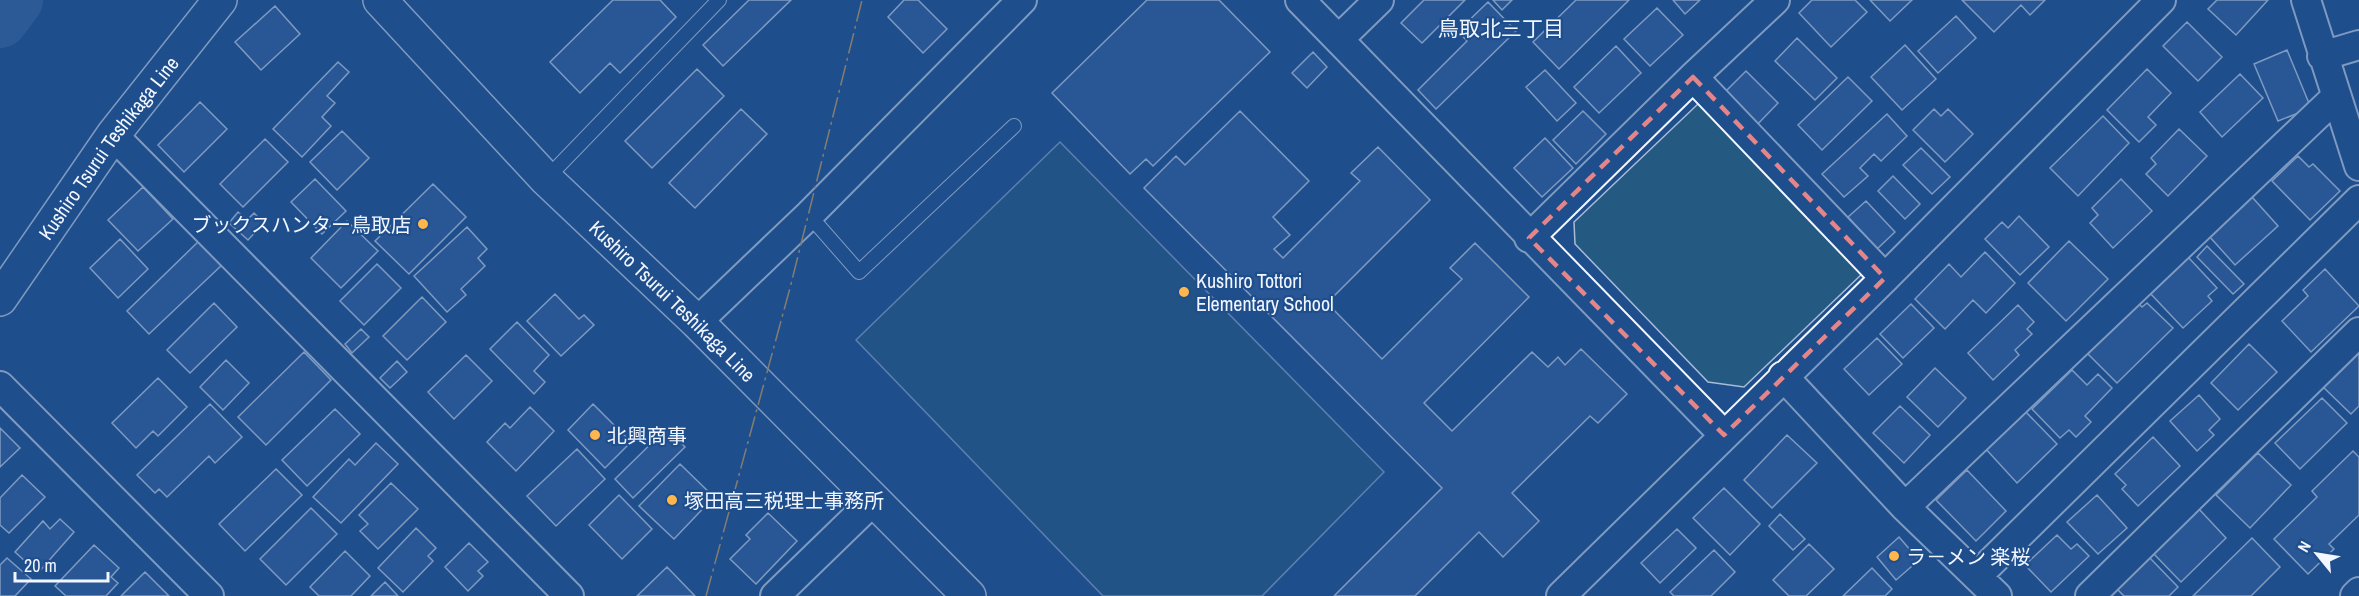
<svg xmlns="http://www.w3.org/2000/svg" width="2359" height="596" font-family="'Archivo Narrow','Noto Sans JP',sans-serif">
<rect width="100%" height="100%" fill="#1f4e8c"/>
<path fill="#245a82" stroke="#a8bbd7" stroke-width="1.5" d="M1699,103l164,170 -119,114 -36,-5 -133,-138 -1,-22z
M1060,142l324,330 -122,124h-159l-247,-256z"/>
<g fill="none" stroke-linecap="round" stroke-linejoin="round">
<path stroke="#3b69a3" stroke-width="56" d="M0,20l15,-20"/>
</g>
<path fill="#3563a3" stroke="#f2f6ff" stroke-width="1.5" d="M613,0h47l16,17 -56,56 -10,-10 -30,30 -30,-31z
M749,0h42l-68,66 -20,-21z
M904,0h14l29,29 -24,24 -35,-36z
M1147,0h72l51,52 -117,114 -7,-7 -16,15 -78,-81z
M1424,0h41l-43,43 -21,-20z
M1493,0h19l-10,10z
M1576,0h53l-70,69 -26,-27z
M1673,0h27l-15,14z
M1812,0h43l12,12 -36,35 -32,-34z
M1870,0h42l-22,21z
M1962,0h83l-15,15 -9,-10 -27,27z
M2217,0h51l-32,35 -28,-26z
M1488,2l28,29 -80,78 -18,-19 49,-49 -9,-10z
M275,6l25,28 -39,36 -26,-28z
M1657,8l26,27 -33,31 -26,-27z
M1956,16l20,22 -38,35 -20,-22z
M2187,22l35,35 -24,24 -35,-35z
M1797,38l40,40 -22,22 -40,-39z
M1905,45l31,34 -34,31 -31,-33z
M1616,46l25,27 -42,40 -25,-26z
M2287,50l24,58 -33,13 -24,-57z
M1313,52l14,15 -20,21 -15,-15z
M338,62l11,10 -22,24 8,7 -13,14 9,9 -29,31 -29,-28z
M697,69l27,27 -72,72 -27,-27z
M2147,69l24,24 -23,24 8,8 -17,17 -32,-32z
M1545,70l31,33 -19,18 -31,-34z
M1746,71l32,32 -25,26 -32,-33z
M2240,74l23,24 -41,39 -22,-25z
M1848,77l24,24 -50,49 -24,-25z
M200,102l27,27 -43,43 -26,-27z
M741,109l26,25 -72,74 -26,-25z
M1934,109l7,7 7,-7 25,25 -28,28 -32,-32z
M1240,111l69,70 -36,36 17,18 -16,14 9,9 77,-77 -9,-8 27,-26 52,53 -103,103 55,56 80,-80 -12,-11 25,-25 54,54 -105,106 28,28 80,-79 16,15 10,-10 7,8 16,-16 46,45 -29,29 -8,-7 -78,77 27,28 -36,36 -24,-25 -64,64h-81l108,-108 -298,-300 32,-32 9,9z
M1583,111l23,23 -30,30 -23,-24z
M1887,114l20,22 -26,25 -7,-7 -14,14 8,8 -24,21 -22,-23z
M2103,116l26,27 -51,53 -28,-28z
M2179,129l28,27 -39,40 -22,-22 10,-10 -5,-6z
M342,131l27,27 -32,32 -27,-28z
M1545,138l28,30 -31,29 -28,-29z
M265,139l23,23 -45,45 -23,-23z
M1921,148l29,29 -18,17 -29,-29z
M2298,156l11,11 4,-3 27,27 -30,29 -38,-39z
M1893,176l27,28 -15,15 -27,-28z
M315,179l31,32 -24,23 -31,-32z
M2121,179l31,32 -39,37 -23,-25 8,-8 -6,-7z
M433,184l33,33 -57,57 -34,-33z
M143,187l30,32 -35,32 -30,-31z
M2252,197l26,29 -43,39 -26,-29z
M1866,201l29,31 -18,17 -29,-32z
M238,212l9,8 7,-7 10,10 -16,17 -19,-17z
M2019,216l30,31 -29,28 -35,-36 17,-17 6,6z
M347,221l31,30 -37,37 -30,-30z
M467,227l20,22 -9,9 7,8 -24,23 5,6 -19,17 -33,-36z
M120,239l28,30 -30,29 -28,-30z
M201,239l23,24 -75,71 -22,-23z
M2069,241l39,38 -42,42 -38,-38z
M2207,246l37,38 -11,10 -36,-37z
M1985,252l30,31 -29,30 -13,-13 -28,29 -30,-30 34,-35 12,13z
M2188,257l29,31 -9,8 4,5 -29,27 -34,-36z
M377,264l24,24 -37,37 -24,-24z
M2325,269l34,37 -48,46 -29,-31 26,-25 -5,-6z
M555,294l24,25 5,-4 10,10 -33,31 -34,-35z
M422,297l24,25 -39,38 -24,-24z
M2137,302l5,5 5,-4 26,25 -56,55 -31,-31z
M214,303l23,24 -47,46 -23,-23z
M1911,304l23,24 -31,30 -23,-24z
M2018,305l16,17 -7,7 5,5 -17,16 4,5 -26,25 -25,-27z
M517,322l32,33 -15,16 11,11 -11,12 -44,-45z
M361,329l8,8 -17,16 -7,-9z
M1877,338l25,26 -33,31 -25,-26z
M2249,344l28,28 -39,38 -27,-27z
M2359,348v58l-8,8 -29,-28z
M304,352l27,28 -65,65 -28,-28z
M466,355l26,26 -38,38 -26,-27z
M226,360l23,23 -26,27 -23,-23z
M397,361l10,11 -17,16 -10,-10z
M1935,368l31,30 -28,29 -31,-30z
M2072,370l15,15 11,-11 14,14 -27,28 6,6 -15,15 -7,-7 -9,8 -28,-29z
M158,378l29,29 -29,29 -5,-5 -17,17 -24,-25z
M2199,395l21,24 -11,11 5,5 -17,16 -27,-30z
M2322,398l25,25 -47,46 -25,-26z
M210,404l32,33 -27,26 -6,-7 -42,41 -8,-8 -4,4 -18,-18z
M593,404l38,38 -26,26 -37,-38z
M1900,406l30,29 -26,28 -31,-30z
M530,407l24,24 -38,40 -29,-29 18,-19 5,5z
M335,409l25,25 -53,52 -25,-26z
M2023,409l34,35 -40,39 -33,-36z
M0,428l20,20 -20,19z
M667,428l18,19 -52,51 -18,-19z
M1787,435l30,28 -45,45 -28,-28z
M2153,437l27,29 -42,40 -16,-17 4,-4 -11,-11z
M376,443l22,21 -57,59 -28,-26 36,-38 6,6z
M577,449l28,30 -49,47 -29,-30z
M2353,451l6,6v58l-30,29 5,5 -26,25 -34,-35 43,-42 -5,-6z
M2258,453l33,32 -41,43 -34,-33z
M680,464l34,33 -40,42 -35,-33z
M276,469l26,26 -57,56 -26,-27z
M1967,470l39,41 -30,30 -40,-41z
M22,475l23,22 -36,36 -9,-8v-27z
M391,483l27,26 -40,40 -18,-18 8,-7 -9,-9z
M1724,488l36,36 -30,31 -37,-37z
M619,495l33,34 -30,30 -33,-34z
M2097,495l30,33 -29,26 -31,-32z
M311,508l26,26 -51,51 -26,-26z
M2198,508l28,30 -45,44 -29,-30z
M768,513l29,28 -41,43 -26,-25 20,-20 -4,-4z
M1780,514l25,25 -12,11 -24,-24z
M60,519l14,13 -36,41 -23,-21 28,-31 7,8z
M416,528l20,20 -8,8 5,5 -30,31 -25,-24z
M1677,529l19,19 -36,35 -19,-20z
M2057,535l14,14 6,-5 12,12 -38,36 -26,-27z
M1899,537l20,23 -23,20 -19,-23z
M2252,538l28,29 -29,29h-58z
M469,543l19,19 -10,9 5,5 -15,15 -23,-24z
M1809,544l25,25 -28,27h-17l-16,-16z
M94,545l25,23 -8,9 7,6 -12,13h-40l-11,-10z
M1714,550l21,22 -24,24h-37l-4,-4z
M345,551l25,25 -19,20h-32l-9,-9z
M2149,557l29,30 -9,9h-45l-7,-7z
M7,558l24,21 -16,17h-15v-31z
M667,567l28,29h-58z
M1872,568l20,21 -7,7h-42z
M145,572l24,24h-48z
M385,582l13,14h-27z"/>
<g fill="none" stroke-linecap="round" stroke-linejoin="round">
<defs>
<path id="service" d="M546,179l173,-179
M809,215l50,57 155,-146"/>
<path id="minor" d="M1300,0l424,435
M1775,0l-82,77 192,201
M2306,0l53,166
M1339,39l40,-39
M2322,56l37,-11
M113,135l456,461
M1529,238l164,-161
M697,322l112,-107 213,-215
M1783,376l122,131 92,89
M0,386l209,210
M1905,507l431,-410
M1977,576l382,-376
M775,596l100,-97
M1561,596l324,-318 276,-278
M2090,596l269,-264
M2355,596l4,-4"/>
<g id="primary">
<path id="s1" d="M380,0l166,179 151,143 272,274"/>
<path id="s2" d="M0,299l113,-164 107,-135"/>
</g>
</defs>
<use href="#service" stroke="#f2f6ff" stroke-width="16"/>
<use href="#minor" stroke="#f2f6ff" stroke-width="32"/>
<use href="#primary" stroke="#f2f6ff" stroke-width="36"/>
<use href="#service" stroke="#1f4e8c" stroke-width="14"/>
<use href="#minor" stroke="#1f4e8c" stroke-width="28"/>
<use href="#primary" stroke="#1f4e8c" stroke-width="33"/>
<path stroke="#ffb74d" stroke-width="1.5" stroke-dasharray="21 4.5 3 4.5" stroke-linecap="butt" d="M706,596l84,-308 72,-288"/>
</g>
<path d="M0 0H2359V596H0ZM1693,77l192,201 -161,157 -195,-197z" fill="#1f4e8c" fill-opacity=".55" fill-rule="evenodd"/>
<path fill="none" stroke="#e38589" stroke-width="4.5" stroke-dasharray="12 8" stroke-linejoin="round" d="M1693,77l192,201 -161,157 -195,-197z"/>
<g fill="#ffb74d" stroke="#1f4e8c" stroke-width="2">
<circle cx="423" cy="224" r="6"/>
<circle cx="1184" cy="292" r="6"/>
<circle cx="595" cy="435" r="6"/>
<circle cx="672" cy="500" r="6"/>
<circle cx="1894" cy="556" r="6"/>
</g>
<g text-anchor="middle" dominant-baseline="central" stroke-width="4.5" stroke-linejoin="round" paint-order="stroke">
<g font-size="20" fill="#f2f6ff" stroke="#1f4e8c">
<text stroke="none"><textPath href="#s2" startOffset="186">Kushiro Tsurui Teshikaga Line</textPath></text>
<text stroke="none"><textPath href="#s1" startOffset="420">Kushiro Tsurui Teshikaga Line</textPath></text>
</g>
<g font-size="20" fill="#f2f6ff" stroke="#1f4e8c" text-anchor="start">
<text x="411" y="224" text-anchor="end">ブックスハンター鳥取店</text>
<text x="1196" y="280">Kushiro Tottori<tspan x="1196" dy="23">Elementary School</tspan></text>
<text x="607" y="435">北興商事</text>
<text x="684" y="500">塚田高三税理士事務所</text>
<text x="1906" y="556">ラ－メン 楽桜</text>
</g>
<g font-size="21" fill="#f2f6ff" stroke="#1f4e8c">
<text x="1501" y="28">鳥取北三丁目</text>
</g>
</g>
<g transform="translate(2317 554) rotate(300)" stroke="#1f4e8c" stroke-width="4.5" paint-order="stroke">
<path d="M0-4.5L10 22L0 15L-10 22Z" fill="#f2f6ff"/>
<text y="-9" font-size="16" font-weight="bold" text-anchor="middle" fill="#f2f6ff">N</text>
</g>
<path d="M15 572v9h93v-9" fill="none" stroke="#f2f6ff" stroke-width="3"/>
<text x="24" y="572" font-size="18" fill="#f2f6ff" stroke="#1f4e8c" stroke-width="4.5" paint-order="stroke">20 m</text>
</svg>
